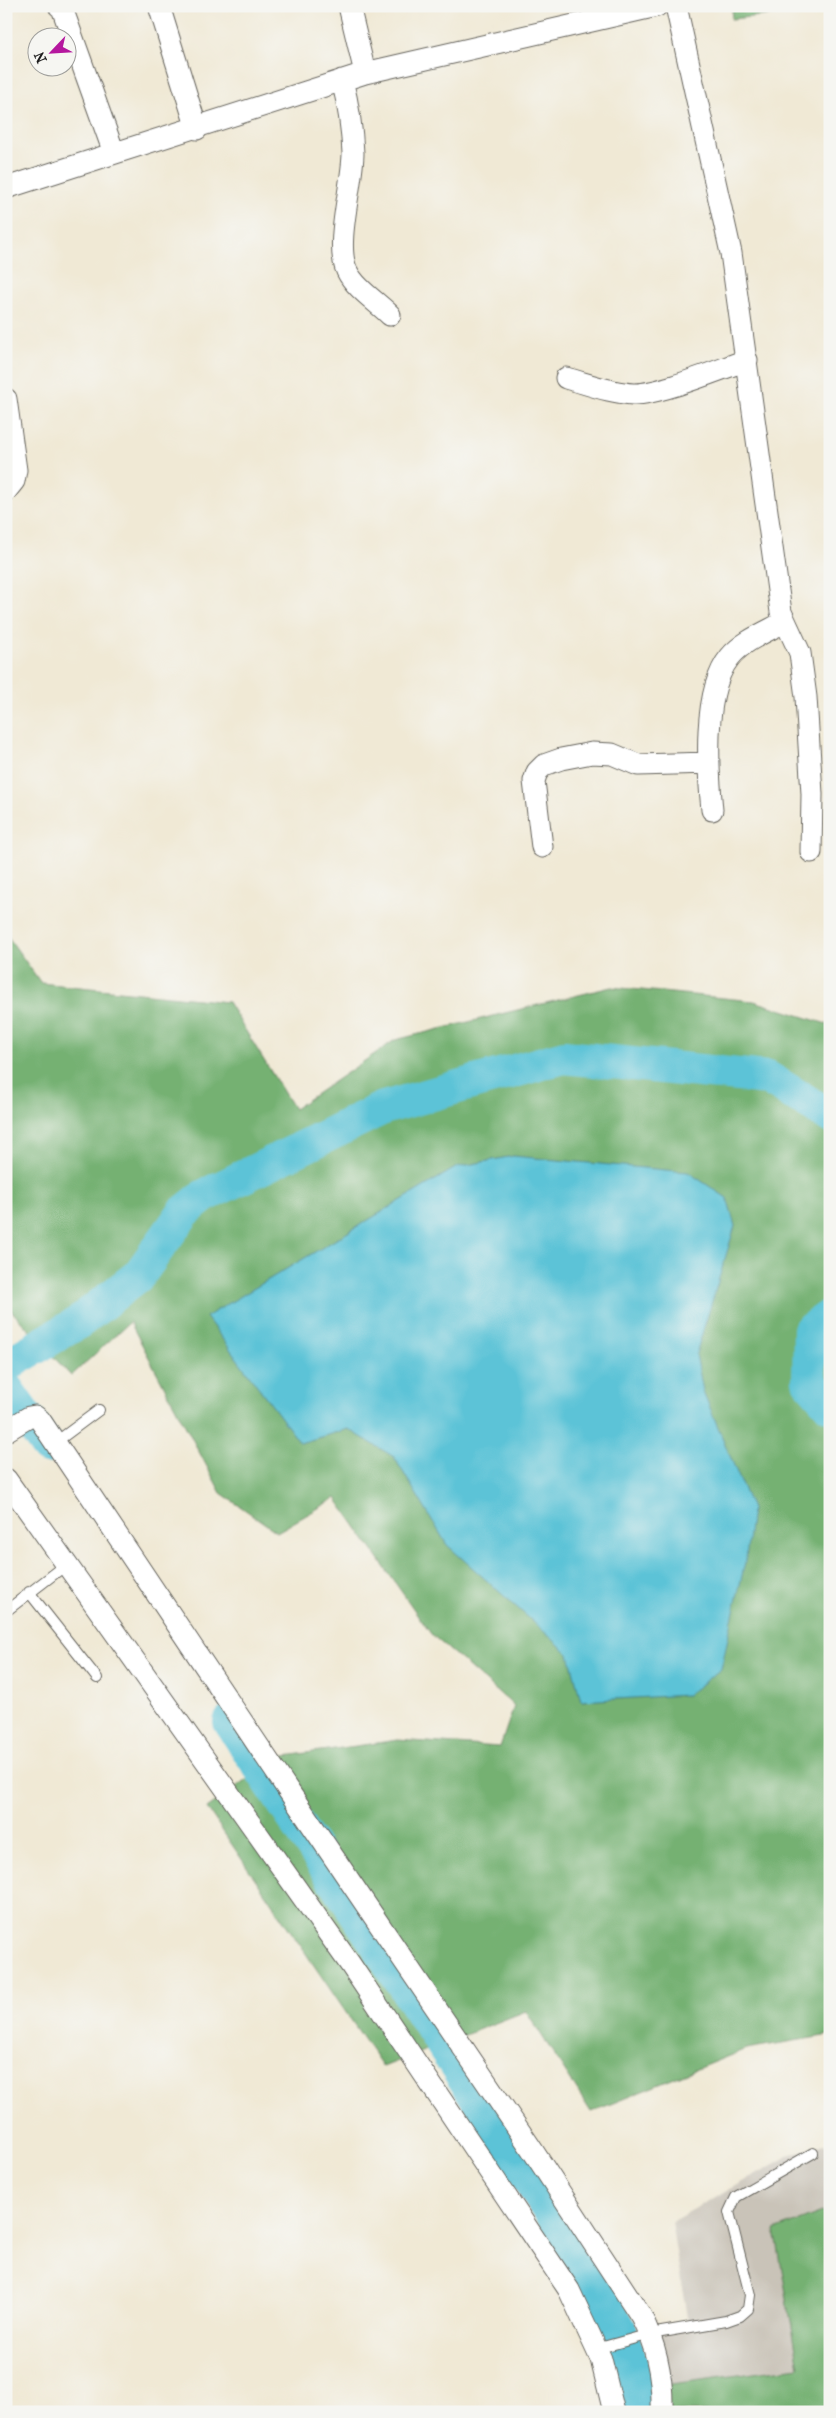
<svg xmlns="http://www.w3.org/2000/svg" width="836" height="2418" font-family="'IM FELL French Canon',serif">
<rect width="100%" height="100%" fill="#f6f6f2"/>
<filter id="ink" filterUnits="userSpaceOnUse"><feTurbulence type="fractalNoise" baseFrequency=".02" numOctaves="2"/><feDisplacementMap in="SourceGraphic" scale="10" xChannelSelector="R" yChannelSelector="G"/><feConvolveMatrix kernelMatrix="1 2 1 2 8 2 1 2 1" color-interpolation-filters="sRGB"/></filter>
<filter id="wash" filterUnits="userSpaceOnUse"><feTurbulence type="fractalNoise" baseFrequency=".0096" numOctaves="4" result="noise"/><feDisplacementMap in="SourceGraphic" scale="20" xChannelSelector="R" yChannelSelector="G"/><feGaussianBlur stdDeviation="1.12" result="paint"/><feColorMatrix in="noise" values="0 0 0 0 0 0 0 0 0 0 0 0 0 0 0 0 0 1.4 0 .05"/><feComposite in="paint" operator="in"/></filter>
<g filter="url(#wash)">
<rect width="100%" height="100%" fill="#f0e9d5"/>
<path fill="#c9c3b8" d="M830,2142v67l-55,21 24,137 -143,19 -13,-50 45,-13 -17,-101 117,-66z"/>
<path fill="#74b172" stroke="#486647" d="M733,6h97v3l-99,10z
M6,934l35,49 187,19 66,107 101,-69 216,-53 143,14 76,24v1010l-84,14 -155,63 -65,-101 -143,56 -176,-259 71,-51 120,-17 102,7 14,-41 -83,-72 -95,-136 -59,34 -56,-39 -91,-171 -59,54 -65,-71z
M830,2209v203h-172l-2,-26 143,-19 -24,-137z"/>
<path fill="#5bc3d7" stroke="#3c707a" d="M513,1156l175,16 39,26 8,28 -39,128 7,37 49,118 -6,49 -25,111 -34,26 -106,6 -12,-47 -122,-109 -53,-88 -46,-28 -48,14 -94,-126 251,-150z"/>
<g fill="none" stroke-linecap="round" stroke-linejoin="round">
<path stroke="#5bc3d7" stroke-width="34" d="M830,1316l-20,14 -1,51 21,24
M10,1363l69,-41 60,-47 45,-63 20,-16 179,-88 181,-51 204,21 62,38
M6,1388l41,59
M230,1722l205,311 160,250 25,46 14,43 6,40"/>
</g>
</g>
<g filter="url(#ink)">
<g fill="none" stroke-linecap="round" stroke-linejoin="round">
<defs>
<path id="service" d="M56,1442l43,-32
M29,1592l68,86
M6,1611l61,-47
M596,2349l54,-15 76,-13 14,-5 8,-7 2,-14 -21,-83 7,-15 77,-44"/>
<path id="minor" d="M59,6l3,2 52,145
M159,6l38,123
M349,6l16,67
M676,6l55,247 50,359 19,41 6,44 6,97 -1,58
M342,80c6,23 10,49 11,73 0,31 -19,91 -6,118 8,17 30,31 43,44
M6,188l359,-115 292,-67
M566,378c22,6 45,15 67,16 26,1 87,-25 114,-34
M6,399l10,71 -2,11 -8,10
M712,810c-4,-41 -10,-119 18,-153 13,-16 36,-25 54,-35
M542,847l-8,-66 3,-9 7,-7 17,-6 31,-6 20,1 26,11 71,-2
M6,1431l23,-14 6,-1 5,4 250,373 239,352 112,171c15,29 22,63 21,96
M6,1479l344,485 219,326 32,69 13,53"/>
</defs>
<use href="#service" stroke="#66645d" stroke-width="12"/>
<use href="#minor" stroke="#66645d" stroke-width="23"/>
<use href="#service" stroke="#fff" stroke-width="10"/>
<use href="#minor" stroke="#fff" stroke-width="21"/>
</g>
</g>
<rect width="836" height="2418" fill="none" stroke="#f6f6f2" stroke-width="25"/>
<g transform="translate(52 52) rotate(245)"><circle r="24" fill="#f6f6f2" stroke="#9f9f9c"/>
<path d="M0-4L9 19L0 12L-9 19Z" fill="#b5179e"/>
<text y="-8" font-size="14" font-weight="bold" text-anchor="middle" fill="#1c1c1c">N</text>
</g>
</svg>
